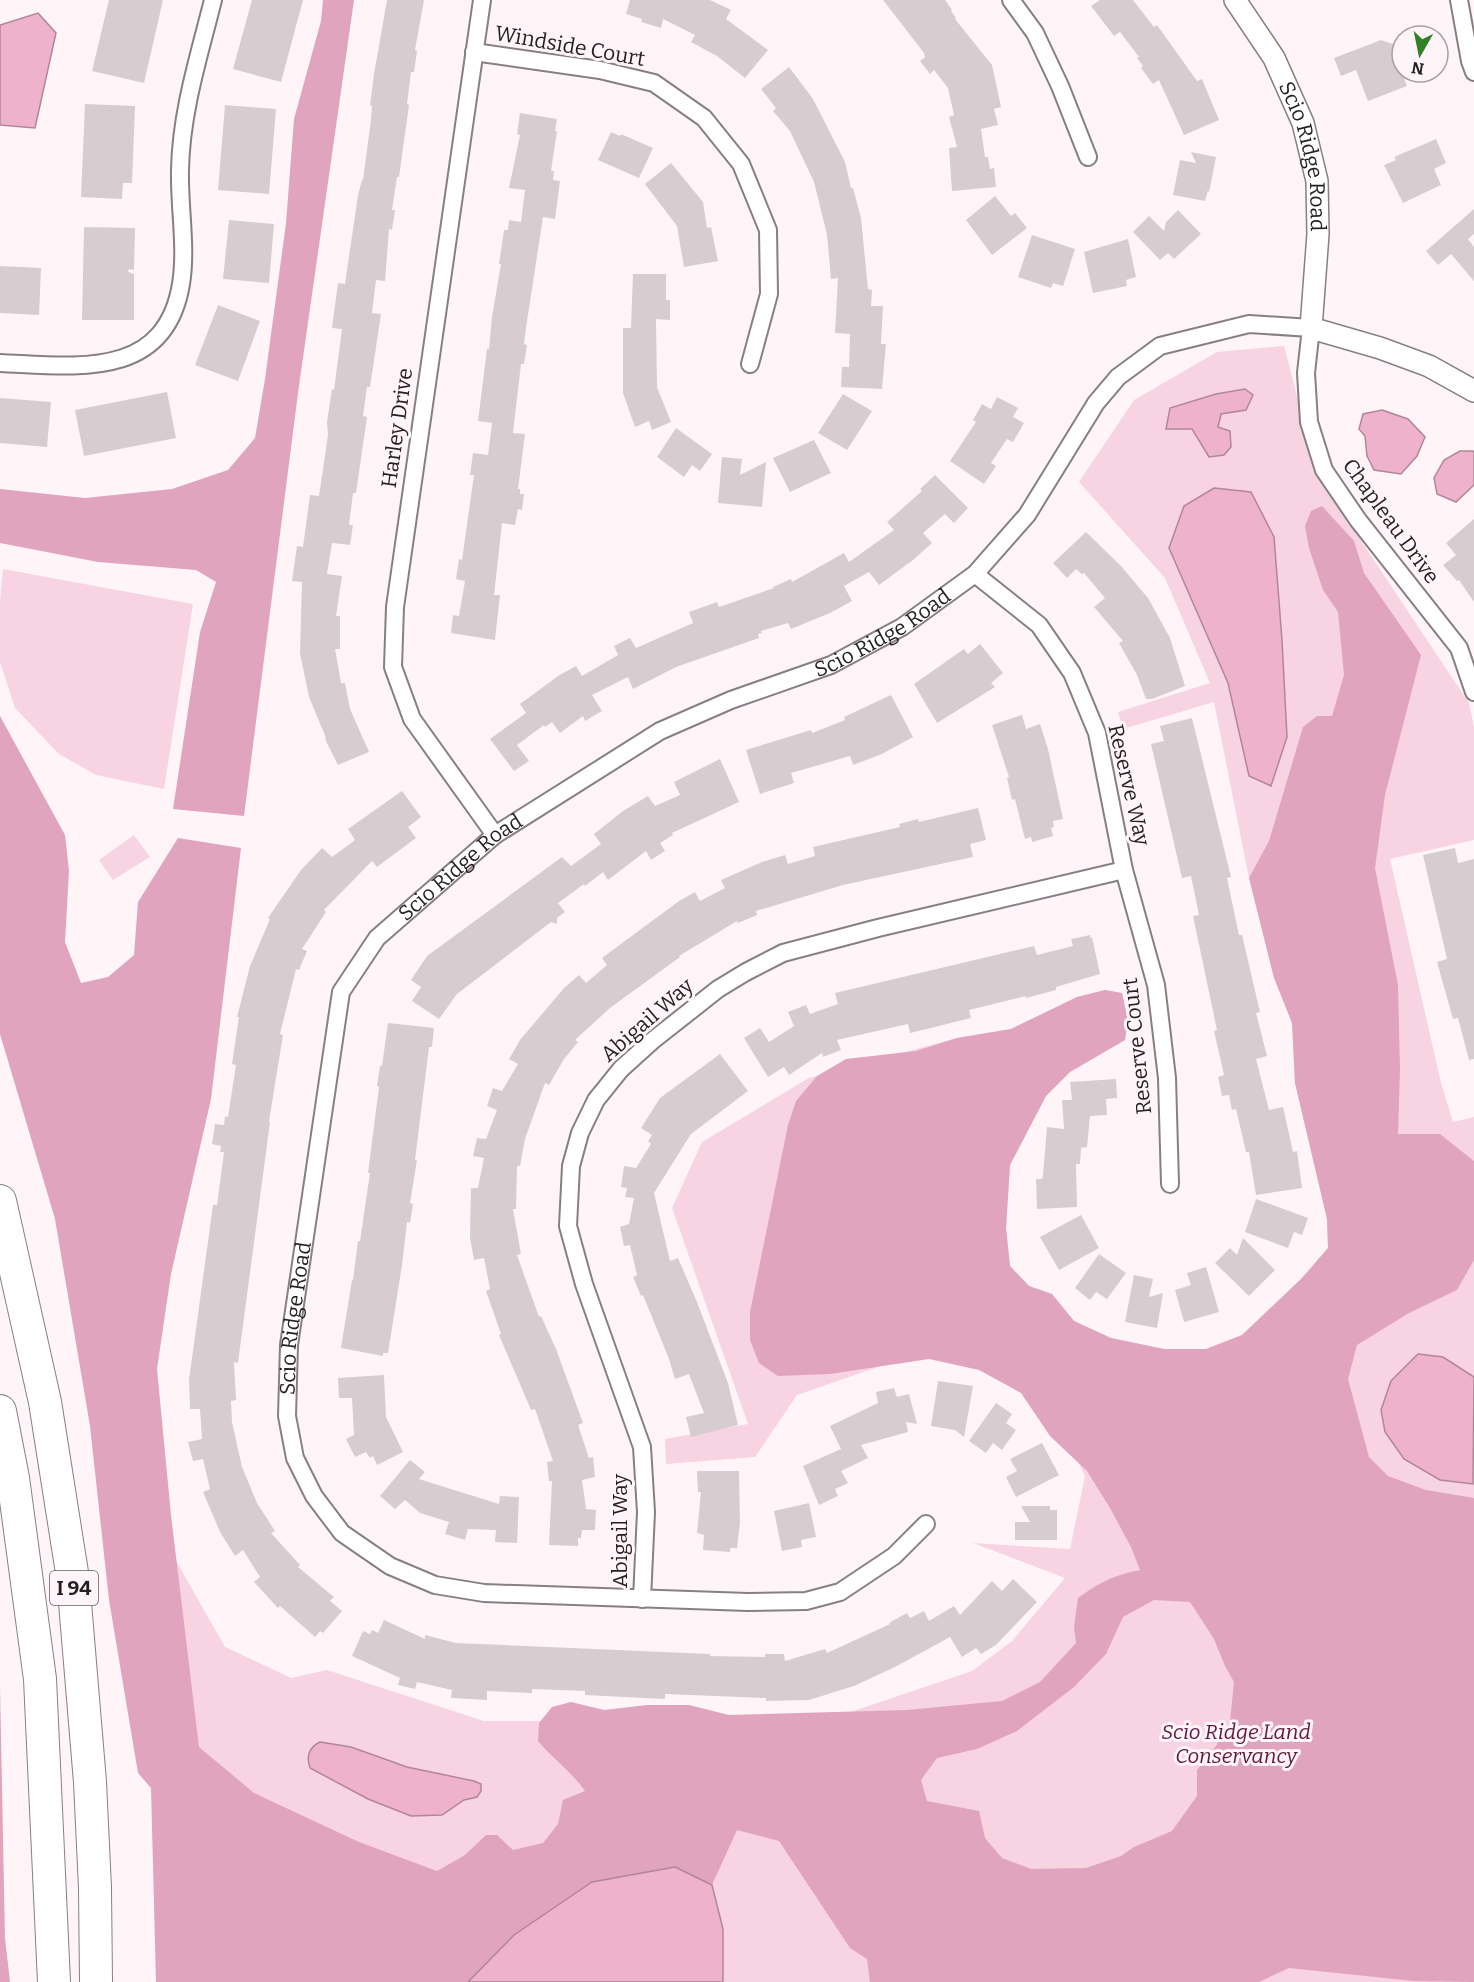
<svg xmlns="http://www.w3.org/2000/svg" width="1474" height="1982" font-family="Bitter,serif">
<rect width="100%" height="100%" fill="#fff5f9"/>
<path fill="#f8d3e2" d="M1284,346l34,130 151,227 5,24v113l-84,19 51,224 12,39 21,-5v865h-1303l-26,-476 80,141 66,31 36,-8 157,51 337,1 151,-51 40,-30 53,-63 -92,-35 97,6 15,-73 -31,-64 -63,-41 -78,-16 -116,40 -42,62 -89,7 -1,-25 83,-15 -76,-216 30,-66 107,-64 148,-40 54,-9 66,-32 28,-7 17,3 6,28 -3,19 -55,32 -24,24 -36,69 -4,63 4,38 19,20 23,8 22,27 37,17 53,11h42l36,-14 60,-57 26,-30 -1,-29 -32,-136 -3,-60 -18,-46 -25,-99 -35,-176 -91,27 -5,-17 92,-29 -45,-105 -86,-96 55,-82 83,-48z
M3,569l190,35 -29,185 -68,-14 -37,-21 -44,-46 -15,-46v-61z
M134,835l16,22 -37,23 -14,-20z"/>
<path fill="#e0a4be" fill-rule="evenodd" d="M323,0h31l-56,393 -54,423 -71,-7 27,-177 16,-50 -20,-12 -98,-8 -98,-19v-54l85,9 87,-9 56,-19 27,-32 10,-59 21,-156 8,-104 27,-98z
M1322,506l32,35 10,32 57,82 -36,140 -10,73 23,117 2,85 -2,64h42l34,27v99l-17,30 -48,23 -52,32 -9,34 21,78 19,19 38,14 48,8v484l-61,-1 -124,-13 -30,14h-389l-3,-23 -17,-11 -71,-107 -42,-11 -25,55 -37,-18 -161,68 -46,47h-312l-5,-194 -13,-15 -29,-173 -19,-174 -35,-207 -55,-185v-318l65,119 4,36 -4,71 16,41 27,-6 26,-22 4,-53 40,-64 63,10 -30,251 -40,175 -14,95 14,146 28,232 55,46 105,49 78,29 28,-16 21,-20h11l16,15 30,-7 15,-19 5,-24 22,-9c-13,-19 -32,-32 -47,-50l1,-18 13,-16 19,-5 33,8 43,-5h42l40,10 178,-5 95,-9 38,-19 36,-39 -2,-16 4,-29c21,-15 36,-23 62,-28l-9,-23 -21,-39 -23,-37 -37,-35 -29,-43 -42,-23 -50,-11 -99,15 -52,2 -19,-13 -9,-23v-28l38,-187 8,-24 21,-25 29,-17 70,-8 41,-13 54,-9 66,-32 28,-7 17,3 6,28 -3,19 -55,32 -24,24 -36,69 -4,63 4,38 19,20 23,8 22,27 37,17 53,11h42l36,-14 60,-57 26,-30 -1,-29 -32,-136 -3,-60 -18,-45 -25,-100 20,-37 34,-114 14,-11h15l12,-41 -6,-63 -15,-22 -14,-42 -4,-22 6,-15zM1154,1600l36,2 24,37 11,27 9,16 -4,40 -14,24 -19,24v26l-25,35 -38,16 -13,9 -35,12 -55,1 -29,-11 -17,-20 -6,-27 -52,-10 -6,-21 16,-22 40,-9 40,-18 57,-44 32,-33 17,-37z
M0,1686l5,252 5,44h-10z"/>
<path fill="#eeb2cc" stroke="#b28699" stroke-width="1.5" d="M38,13l18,20 -21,95 -35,-3v-100z
M1245,389l8,6 -7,15 -25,4 -3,13 12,4 1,16 -7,8 -15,2 -17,-28h-26l4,-21 46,-14z
M1382,410l26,9 17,18 -8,19 -16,18 -27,-4 -7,-14 -2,-20 -6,-7 4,-15z
M1460,451h13l1,2v32l-18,17 -19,-8 -3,-16 10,-18z
M1214,488l37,4 23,45 8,103 5,97 -16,49 -22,-10 -21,-93 -59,-135 15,-42z
M1418,1354l25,3 31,20 -1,107 -33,-4 -36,-21 -19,-27 -4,-22 10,-29z
M320,1742l31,5 56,20 67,14 7,3v7l-4,6 -13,3 -22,15 -31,1 -43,-17 -58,-31c-4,-11 -1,-21 10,-26z
M675,1867l37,18 11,44v53h-255l46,-47 78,-53z"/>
<path fill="#d7cdd1" d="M109,0h54l-19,83 -52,-12z
M252,0h51l-22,82 -48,-13z
M387,0h37l-9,50 2,1 -3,21h-3l-4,32 2,1 -10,72h-2l-5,33h3l-3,20 -3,-1 -4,52 -9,-1 -4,33 9,1 -11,73h-3l-4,29 4,1 -11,76h-3l-4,32h4l-3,20 -18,-2 -5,31 15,2 -6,40h4v33h-5l6,34h4l5,26 19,43 -31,13 -13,-26 1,-1 -17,-41 -9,-44 2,-71 -10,-1 5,-35 6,1 7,-52 9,1 9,-61 -1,-13 5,-33 2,1 8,-61 -10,-1 6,-45 7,1 13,-89 4,-15h1l8,-60 1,-14 -2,-1 4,-31z
M630,0h80l21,10 -5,9 42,31 -23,28 -28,-22 -26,-14 4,-7 -32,-16 -2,9 -20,-6 1,-3 -16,-5z
M883,0h62l7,10 -1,1 5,7 -1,1 37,46 9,42 -7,2 4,16 -17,4 4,28h3l2,12 4,-1 2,19 -44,4 -3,-43 8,-1 -8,-30 5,-2 -6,-27 -14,-18 -4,4 -10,-13 5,-4 -1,-4z
M1100,0h33l21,27 3,-2 40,56 5,-2 17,41 -35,15 -25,-55 -6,4 -12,-16 2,-2 -6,-8 2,-1 -19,-25 -6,4 -23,-30z
M1381,40l17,6 -4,6 13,34 -39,15 -12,-31 -15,6 -7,-18z
M789,67l24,32 32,63 6,26h2l8,30 7,71 4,1 -1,16h12l-2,38h5l-4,45 -41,-2 1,-20h7l1,-33 -15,-1 3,-55 -7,1 -4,-44 -9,-37 -4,-16 -24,-51 -17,-20 3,-3 -15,-19z
M85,104l50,2 -3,77h-9l-1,16 -41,-2z
M225,105l51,4 -7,85 -51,-4z
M520,113l37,6 -2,12h2l-6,40h3l-1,9 7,1 -5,38 -12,-2 -17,111 -2,16 3,1 -3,19h-3l-8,69 12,1 -7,55h2v5h4l-2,16 -4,-1 -3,16 -13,-2 -8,72h6l-5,45 -44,-7 2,-18 6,1 6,-35 -9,-2 3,-20 3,1 12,-85h-4l3,-22 15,2 4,-32 -14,-2 9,-72h2l3,-32 9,-53h-2l5,-34h4l1,-10 12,2 4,-32 -16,-2 11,-53 -3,-1z
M611,132l9,4 1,-2 32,14 -14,30 -41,-18z
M1436,139l10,24 -12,6 7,16 -38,18 -19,-38 12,-5 -2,-3z
M1191,152l25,5 -7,36 -1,-3 -3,11 -32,-6 7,-35 16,3z
M671,163l32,39 4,26 4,-1 7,34 -34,6 -7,-41 -32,-42z
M995,196l16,20 4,-3 12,15 -35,27 -26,-35z
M1474,209v25l-6,5 6,8v34l-23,-27 -13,11 -12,-14z
M1178,210l23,24 -27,25 -6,-6 -8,7 -27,-28 16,-16 15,15 2,-9z
M229,220l45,4 -5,59 -46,-4z
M84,227l51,1 -1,42 -5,-1 -1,3 6,2v46h-52z
M1032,235l43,14 -12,37 -10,-3 -2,5 -33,-11z
M1128,239l8,38 -10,3 1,6 -34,7 -9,-41z
M0,266l41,2 -2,47 -39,-2z
M633,274h33v26h4v20l-14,-1 1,68 14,35 -19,8 -3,-9 -14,6 -12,-34v-65h8z
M218,305l42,16 -22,60 -43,-16z
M167,392l9,46 -92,18 -9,-46z
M843,394l29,17 -25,39 -29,-17z
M997,397l21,11 -5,9 11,6 -11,19 -6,-3 -16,24 5,3 -12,18 -34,-23 26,-39 -3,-2 9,-16 9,5z
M0,398l51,4 -4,45 -47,-4z
M676,428l36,26 -12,17 -8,-6 -8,12 -27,-20z
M814,440l17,33 -41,19 -17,-34z
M722,457l20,2 -2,16 26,-13 -4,45 -44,-4z
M935,475l33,33 -14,15 -9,-9 -22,19 9,10 -19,17 -34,25 -10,-13 -25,14 8,15 -22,12 -39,16 -3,-6 -27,8 1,2 -4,1 1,4 -83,29 -43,22 -5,-12 -36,18 10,16 -17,10 -2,-5 -23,17 -8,-11 -7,5 -1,-2 -27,20 12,16 -15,10 -24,-32 36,-26 -6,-9 38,-28 18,-10 6,10 36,-21 -4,-9 16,-8 6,10 57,-25 -4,-11 28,-10 2,5 55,-19 -1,-1 18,-8 1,3 52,-29 5,9 45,-32 -7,-8 35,-31 -2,-2z
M1474,519v83l-15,-22 -2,1 -14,-16 13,-10 -10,-12z
M1086,532l35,34 27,32 22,40 15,48 -33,13h-6l-9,-24 -18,-32 4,-2 -29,-34 11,-9 -21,-25 -2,1 -6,-5 -9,9 -14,-15z
M980,644l23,29 -12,10 4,4 -58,36 -23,-39 50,-35 4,5z
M891,695l22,42 -31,17 -29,11 -3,-9 -59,17 3,10 -34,11 -14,-44 65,-20 1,3 33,-13 -1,-3z
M1022,715l4,14 14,-5 8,25 15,70 -10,2 1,6 -3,1 2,8 -21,6 -1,-5 -6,2 -10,-40 -3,1 -5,-22 2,-1 -17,-52z
M1192,718l39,159 -4,1 12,57h3l18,77 -4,1 11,43 -11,3 13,51 14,-3 10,45 4,-1 5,37 -46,7 -7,-43h-3l-10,-43 -4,1 -3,-15 -7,1 -4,-19 6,-2 -10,-44 3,-1 -24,-114 6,-1 -8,-39 -9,2 -31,-134 13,-3 -4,-15z
M720,759l19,43 -67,31 1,2 -13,8 5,8 -14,9 -5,-9 -38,29 -5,-8 -18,14 -1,-2 -26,19 7,9 -8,6v6l-6,-2 -94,72 -18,25 -27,-18 9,-14 -10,-7 16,-24 135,-99 9,9 30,-22 -7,-10 29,-23 25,-15 7,10 25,-11 -6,-13z
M402,791l19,26 -13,10 8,11 -39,29 -5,-6 -48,49 2,2 -24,37 5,2 -8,19 -3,-1 -16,65 3,1 -14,86 1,1 -32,241 -4,-1 2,38 -5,1 1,21 10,45 15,36 18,28 -4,2 29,32 -2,2 36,30 -4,4 12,10 -19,22 -3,-2 -5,6 -35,-31 -2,2 -24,-26 6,-5 -17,-27 -8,6 -15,-24 -17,-40 7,-3 -7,-30 -10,2 -5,-19 14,-3 -2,-30h-10l-1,-29 24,-175h4l7,-53h-4l1,-6 -9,-2 3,-20 9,1 1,-9 3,1 8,-52 -4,-1 7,-47h-2l13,-51 20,-47 -2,-1 33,-48 21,-22 10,9 23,-17 -7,-11z
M978,808l8,32 -16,4 3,13 -130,28 -87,26 1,4 -19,8 -1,-2 -58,35 1,1 -70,51 -35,32 3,2 -14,17 -15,26 -4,-2 -20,56 -5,27h-3l-1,43h-3l8,45 -4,1 22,62 2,-1 15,33 27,74 -5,2 11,33 4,-1 2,20 -13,3 4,29 10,1 -1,20h-13l-1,8h-3v8l-29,-1 3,-64h-3l-2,-19 6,-1 -18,-52 -4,1 -32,-75 2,-1 -15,-43 4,-2 -6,-31 -10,2 -4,-22 1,-50h7l6,-30 -11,-2 4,-18 9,1 11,-29 -10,-4 6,-18 9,3 16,-27 -9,-5 11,-19 44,-52 15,-13 7,8 21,-18 -5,-7 77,-57 16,-9 5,9 25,-13 -4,-8 41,-18 23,-7 3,9 27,-8 -2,-9 87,-20 -1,-3 19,-5 1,3z
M1455,848l3,15 16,-4v200l-5,1 -11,-42 -5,1 -16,-57 10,-3 -24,-104z
M1090,935v3l2,-1 8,37 -44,13v3l-30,8v-2l-57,14 2,8 -44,11 -17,4 -2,-9 -71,16 4,10 -18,7 -1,-4 -33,22 -5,-8 -16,10 -24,-39 16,-10 9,14 25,-16 -6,-14 18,-7 4,9 28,-10 -3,-11 199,-47 3,9 36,-9 -2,-7z
M388,1023l46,5 -2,19h-3l-14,113h2l-7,43 3,1 -3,19 -3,-1 -5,43 -14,88h-5v3l-42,-8 11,-68h1l5,-39h2l10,-68h-2l11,-86 -2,-1 3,-20h2z
M720,1054l28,37 -57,43 -37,59 16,68 8,-3 19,44 31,81 10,42 -47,12 -5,-20 18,-4 -15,-39 -14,5 -6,-20 -26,-64 -2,1 -8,-19 4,-2 -7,-30 -6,1 -4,-19 9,-3 5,-26 -9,-1 2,-9 -6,-1 3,-21 12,2 15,-24 -3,-3 4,-6 -11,-7 19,-30z
M1116,1079l1,19 -11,1 1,16 -17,1 -3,31 -6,1 -1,16h-4l1,43 -40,2 -1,-30h6l1,-4 4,-48 17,2 -2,-29h10l-2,-18z
M1256,1199l52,19 -6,17 -8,-3 -6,16 -43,-16z
M1081,1215l18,33 -40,22 -19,-33z
M1243,1238l32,32 -26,26 -34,-33 15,-15 7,7z
M1099,1254l27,19 -19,26 -11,-7 -6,8 -15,-12z
M1206,1267l13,45 -35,10 -9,-32 16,-5 -4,-12z
M1134,1275l19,4 -4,18 14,-4 -6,35 -32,-6z
M384,1375l2,42 17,35 -26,13 -4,-9 -3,2 -4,-6 -11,5 -9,-18 8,-4 -2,-37h-13l-1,-20z
M938,1381l35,5 -9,51 -9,-7 -24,-4z
M894,1388l3,9 12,-3 8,30 -11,-2 2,10 -47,13 7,13 -27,13 7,12 -13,6 3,7 -19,9 -16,-39 38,-17 -11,-23 48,-23 -2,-11z
M996,1403l16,11 -6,9 10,7 -14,20 -9,-7 -7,10 -17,-12z
M1042,1443l17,32 -43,22 -10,-20 11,-6 -7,-12z
M410,1460l15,12 -6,7 80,25 1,-8 19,1 -2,46 -22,-1 1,-12 -28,-1 -3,11 -20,-6 4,-12 -29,-9 -15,-13 -10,9 -15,-13z
M697,1471h42l1,51 -3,26h-7v4l-27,-2 1,-15 -7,-2 4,-41h-3z
M809,1503l7,34 -15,3 1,7 -20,4 -8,-40z
M1021,1506h29v4h7v30h-42v-18h15z
M1013,1579l24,23 -41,43 -15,9 -5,-6 -14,9 -12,-20 -55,30 -41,19 -45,14 -43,1v-3l-101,-4v5l-80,-4v-4l-53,-2v4l-45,-2v9l-36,-2 1,-8 -35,-8 -2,7 -17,-4 2,-7 -48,-22 11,-25 7,3 2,-4 6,3 6,-13 41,19v-4l31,8 254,11v2l55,1v-3h19l1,7 40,-12 2,4 63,-29 -1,-1 18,-10 3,5 14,-7 5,10 25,-15 6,9 32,-34 10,10z"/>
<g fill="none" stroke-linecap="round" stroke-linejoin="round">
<defs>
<g id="minor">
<path d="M482,0l-87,607 -2,60 19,52 83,116"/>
<path d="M1011,0l24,33 25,53 28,71"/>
<path d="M1459,0l11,61 4,11"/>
<path d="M474,52l126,18 54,13 50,35 37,46 27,66 1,64 -19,70"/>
<path d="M0,363c74,3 165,18 181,-79 6,-37 -2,-77 -1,-114 1,-58 19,-114 33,-170"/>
<path d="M975,574l64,51 33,48 25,60 27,137 32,115 11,93 3,106"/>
<path id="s1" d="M926,1524l-32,32 -54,36 -34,9 -58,1 -264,-9 -49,-8 -45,-19 -48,-33 -28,-37 -19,-38 -8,-42 2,-71 52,-353 36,-54 118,-103 165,-104 71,-31 100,-35 71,-38 73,-53 52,-59 69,-112 22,-26 42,-31 89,-22 62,4 -5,45 3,49 15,48 34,50 101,128 15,44"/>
<path d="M642,1599l4,-87 -4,-65 -58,-163 -16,-58 3,-60 9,-33 16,-33 25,-31 31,-28 66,-52 28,-17 37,-19 95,-25 246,-58"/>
</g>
<g id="tertiary">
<path id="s2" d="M1235,0l39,58 29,65 14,58 1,53 -7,94 69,20 49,18 45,25"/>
</g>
<path id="motorway" d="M0,1201l45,201 28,177 17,203 5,106 1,94
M0,1411l13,67 27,201 14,303"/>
</defs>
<use href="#minor" stroke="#887f82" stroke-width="20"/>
<use href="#tertiary" stroke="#887f82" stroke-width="24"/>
<use href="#motorway" stroke="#887f82" stroke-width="34"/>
<use href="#minor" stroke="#fff" stroke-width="16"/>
<use href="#tertiary" stroke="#fff" stroke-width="21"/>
<use href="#motorway" stroke="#fff" stroke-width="32"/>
</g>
<g text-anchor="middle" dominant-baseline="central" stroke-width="6" stroke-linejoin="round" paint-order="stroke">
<rect fill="#fff5f9" stroke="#666163" stroke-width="1.5" x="50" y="1571" width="48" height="34" rx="4.5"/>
<g font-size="20" font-weight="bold" fill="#252123">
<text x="74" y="1588">I 94</text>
</g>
<g font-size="21" fill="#252123" stroke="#fff5f9">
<text transform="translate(570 46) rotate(10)">Windside Court</text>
<text stroke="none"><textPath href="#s2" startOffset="174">Scio Ridge Road</textPath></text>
<text transform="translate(397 428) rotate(-82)">Harley Drive</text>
<text transform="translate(1391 521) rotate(54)">Chapleau Drive</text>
<text stroke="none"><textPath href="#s1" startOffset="1844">Scio Ridge Road</textPath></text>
<text transform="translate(1129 785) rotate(77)">Reserve Way</text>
<text stroke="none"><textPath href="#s1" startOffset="1358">Scio Ridge Road</textPath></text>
<text transform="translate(647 1020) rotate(-41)">Abigail Way</text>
<text transform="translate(1137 1046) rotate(-96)">Reserve Court</text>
<text stroke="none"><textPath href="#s1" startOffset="854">Scio Ridge Road</textPath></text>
<text transform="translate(620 1531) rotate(-90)">Abigail Way</text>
</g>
<g font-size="21" font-style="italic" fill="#5e193f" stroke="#fff5f9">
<text x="1236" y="1732">Scio Ridge Land<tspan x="1236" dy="24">Conservancy</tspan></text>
</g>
</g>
<g transform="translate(1420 54) rotate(189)"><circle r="28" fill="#fff5f9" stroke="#a8a0a3" stroke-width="1.5"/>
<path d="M0-4.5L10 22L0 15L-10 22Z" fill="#348028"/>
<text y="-9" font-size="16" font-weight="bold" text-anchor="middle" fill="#252123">N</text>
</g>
</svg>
